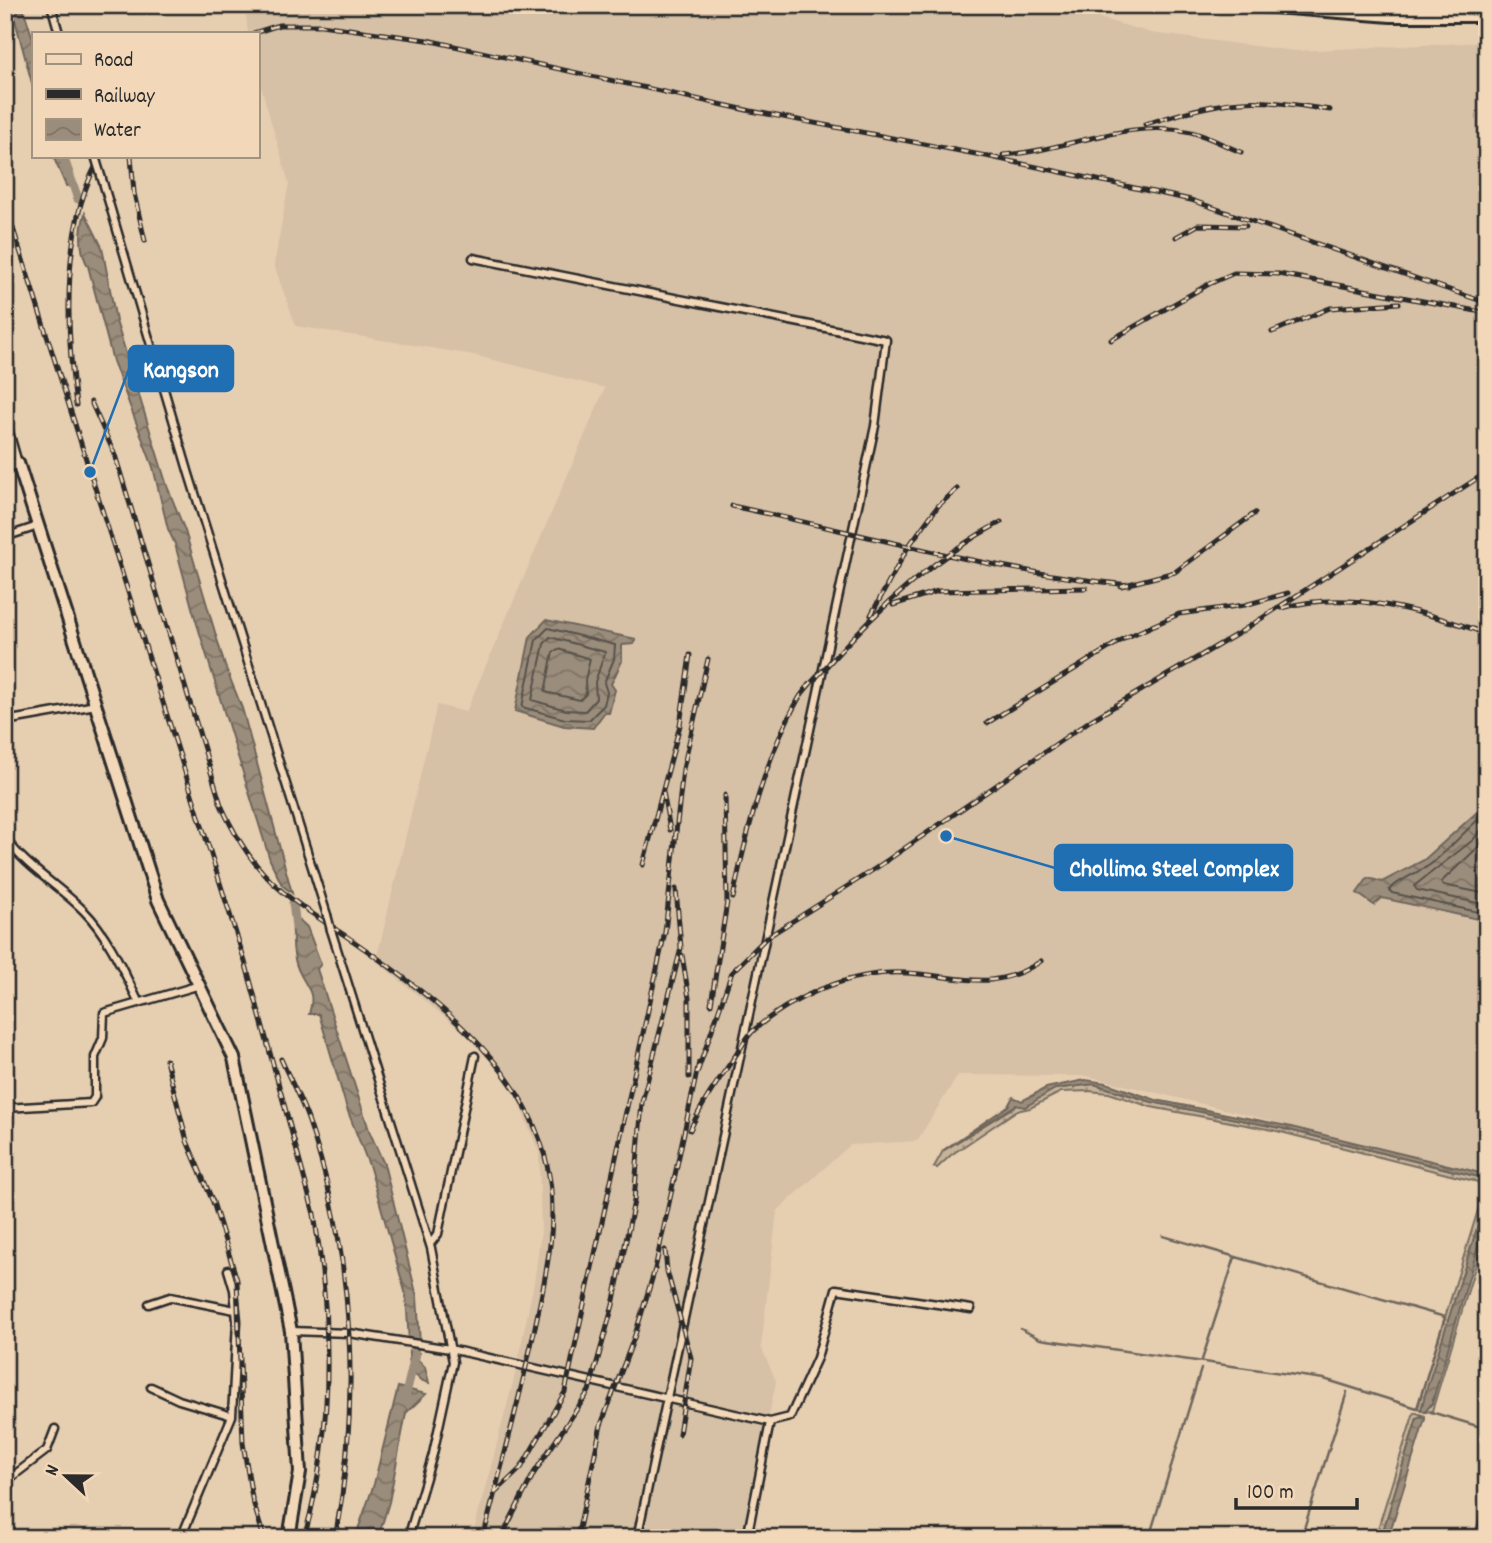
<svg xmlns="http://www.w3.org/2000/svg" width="1492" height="1543" font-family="Dekko,sans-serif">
<defs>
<pattern id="grass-dots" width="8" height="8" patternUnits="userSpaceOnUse" patternTransform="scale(1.75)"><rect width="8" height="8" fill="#c7b39a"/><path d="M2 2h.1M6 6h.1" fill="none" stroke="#a2927e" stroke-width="1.8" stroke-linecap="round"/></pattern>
<pattern id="water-waves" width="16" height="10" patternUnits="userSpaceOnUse" patternTransform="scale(1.75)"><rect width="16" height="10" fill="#9b8d7b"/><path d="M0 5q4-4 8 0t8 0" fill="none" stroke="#7f7365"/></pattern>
</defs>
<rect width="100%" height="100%" fill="#e6ceb1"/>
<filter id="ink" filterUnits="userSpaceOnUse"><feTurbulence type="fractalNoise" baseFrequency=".0143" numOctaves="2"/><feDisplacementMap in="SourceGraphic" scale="14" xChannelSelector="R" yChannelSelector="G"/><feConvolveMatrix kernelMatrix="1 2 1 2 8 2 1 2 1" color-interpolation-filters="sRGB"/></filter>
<g filter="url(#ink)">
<path fill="#d6c0a6" d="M245,5h810l96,28 144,18 192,-9v1131l-400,-97 -129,-1 -41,66 -67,4 -73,66 -16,136 15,34 -32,157h-272l42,-159 20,-96 7,-51 -2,-80 -24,-57 -21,-31 -21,-24 -97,-79 61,-256 29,7 139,-324 -131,-33 -178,-29 -22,-61 15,-82 -32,-110v-40h-9z"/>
<path fill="url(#grass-dots)" stroke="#796f62" stroke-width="2" d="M1094,1084l58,18 133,27 202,50v17l-66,214 -3,-2 6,-22 62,-202 -213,-54 -122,-23 -42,-14 -20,-2 -28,1 -31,16 -14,3 -65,44 -14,13 -3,-1 9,-16 74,-46 38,-16z
M1487,1216v11l-55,184 -7,1z
M1414,1412l11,4v3l-8,-1 -36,120h-6z"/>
<path fill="url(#water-waves)" stroke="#6e665b" stroke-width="2" d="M11,5h11l11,34v48z
M53,156h10l10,29 -7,1z
M85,213l17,34 14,74 51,165 18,45 40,135 17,42 50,185 -10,-8 -12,-25 -77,-249 -18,-67 -7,-15 -15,-62 -40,-106 -25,-95c-9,-16 -8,-36 -3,-53z
M546,620l90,19 -2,5 -12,1v16l-11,23 4,6 -6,23h-5l-11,15 -29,-2 -49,-15 15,-74z
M1487,803v118l-105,-23 -8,7 -17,-12 11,-15 14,4 42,-22z
M293,914l14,13 14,37 -4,5 53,164 14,31 33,133 3,47 -11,-1 -3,-48 -36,-127 -23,-59 -28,-95h-10c7,-24 -2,-24 -11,-45 -7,-16 -5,-38 -5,-55z
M1085,1080l21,3 50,17 131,26 182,44 18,5v4l-202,-50 -133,-27 -58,-18 -39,5 -30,18 -9,-2 -74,46 66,-45 5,-9 9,4 24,-13z
M1487,1196v20l-55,187 -7,9 -4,-2 5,-19z
M409,1351l10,2 -1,7 7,7 4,16c-15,-3 -21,-17 -20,-32z
M398,1387l28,7 -20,19 -17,89 -11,36h-23l19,-54z
M1421,1416l4,3 -37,119h-7l36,-120z"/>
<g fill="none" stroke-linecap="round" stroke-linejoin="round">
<path stroke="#58524b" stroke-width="2" d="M548,628l67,17 -1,14 -10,24 3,9 -3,13 -15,15 -24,-1 -43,-12 14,-67z
M550,637l55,15 -10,30 1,17 -11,12 -19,-1 -34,-10 12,-56z
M558,649l32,10 -5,21 1,14 -6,6 -35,-8 8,-40z
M1487,812c-20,16 -35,35 -56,52 -13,9 -32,15 -42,26l3,3 95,21
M1487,823l-14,17 -59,46 3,4 70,15
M1487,839l-46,43 2,3 44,9"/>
<path stroke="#6e665b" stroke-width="2.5" d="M1021,1329l19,10 284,40 93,29 28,-91 -282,-81
M1202,1360l33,-103
M1431,1412l56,17
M1149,1538l52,-169
M1301,1538l46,-146
M1474,1538l13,-43"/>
<path stroke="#9b8d7b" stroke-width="9" d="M63,156l15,43
M293,903l3,24
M405,1398l10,-42 -2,-20"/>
<defs>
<path id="street" d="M51,5l8,28
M102,179l87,295 138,441
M473,258l413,82 -11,86 -238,1112
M5,418l13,45
M5,537l33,-11
M5,721l91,-16
M5,838c22,30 53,47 79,73 24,24 40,61 55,92
M331,930l100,318 22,114 -20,92 -25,84
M5,1108l86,-5 4,-6v-40l8,-19 1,-25 96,-28
M430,1244l8,-10 37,-178
M149,1304l21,-7 65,13
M291,1331l58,2 101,16 320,73 20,-5 27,-59 19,-69 135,20
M151,1387l28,13 53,16
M5,1482l42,-32 8,-21
M181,1538l51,-122 5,-95 -3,-31 -6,-20
M747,1538l23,-116"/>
<path id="primary" d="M5,467l13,-4 140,437 76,158 57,273 9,141 -11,66"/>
<path id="highway" d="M1262,5l129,10h96"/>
</defs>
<use href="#street" stroke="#2b2b2b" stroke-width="11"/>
<use href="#primary" stroke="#2b2b2b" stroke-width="16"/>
<use href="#highway" stroke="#2b2b2b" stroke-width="18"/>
<use href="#street" stroke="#f2d8b9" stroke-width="6"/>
<use href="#primary" stroke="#f2d8b9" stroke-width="10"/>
<use href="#highway" stroke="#f2d8b9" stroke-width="12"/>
<defs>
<path id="rail" d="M254,33l25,-8h42l106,15 324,71 235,45 205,44 296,103
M1145,124c32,-9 64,-20 97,-22 30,-2 59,4 88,8
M1003,155c64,-4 122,-37 188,-23 17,4 34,14 50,20
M131,156l3,37 11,48
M5,203l241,762 68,249c18,107 20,219 -10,324
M1176,237l22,-12 48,1
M1272,332l58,-24 69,-5
M1111,340l98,-56 25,-11 45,1 208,39
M91,402l24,53 106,350c40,90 83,99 155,152 72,52 151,117 171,208 13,56 -2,113 -13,167 -15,69 -33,137 -51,206
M76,405c-10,-74 -15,-183 25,-249
M732,506c132,28 263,66 397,79
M1121,586l54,-14 80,-59
M893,605l45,-14 148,-3
M1282,608c67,-19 142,3 205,26
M871,615l37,-68 30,-41 19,-17
M987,723l138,-85 54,-24 66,-9 43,-12
M663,792l7,38
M643,865l37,-140 10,-70
M733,898c13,-63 32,-141 65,-198 6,-11 18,-22 27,-32 50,-57 109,-111 176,-146
M682,955l7,43v79
M711,1004l16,-102 -2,-107
M281,1059c9,21 21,42 28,63 45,132 52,280 26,416
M166,1060l21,81 26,61 24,78 6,163 9,55 12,40
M697,1073l35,-101 34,-34 110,-70 215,-148 148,-87 248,-161
M690,1130c13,-29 30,-52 48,-78 5,-7 9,-16 16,-22 35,-31 89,-55 136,-57 57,-3 97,25 151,-12
M665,1250l2,21 24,87 -12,76
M495,1493l26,-25 44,-76 100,-460 18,-163 25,-110
M501,1538l33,-65 55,-82 24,-86 21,-104 8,-99 39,-154 -5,-59
M577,1538l24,-113 34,-90 20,-66 44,-207"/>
</defs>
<use href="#rail" stroke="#2b2b2b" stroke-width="5"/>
<use href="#rail" stroke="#f2d8b9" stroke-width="2.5" stroke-dasharray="8" stroke-linecap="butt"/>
<defs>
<path id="street-bridge" d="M95,156l7,23
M327,915l4,15"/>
</defs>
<use href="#street-bridge" stroke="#2b2b2b" stroke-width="11" stroke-linecap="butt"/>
<use href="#street-bridge" stroke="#f2d8b9" stroke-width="6"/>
</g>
</g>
<path fill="none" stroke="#1f6fb2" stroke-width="2.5" d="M90 472L129 369M946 836L1055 868"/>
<g fill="#1f6fb2" stroke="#f2d8b9" stroke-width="2.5">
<circle cx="90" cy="472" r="7"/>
<circle cx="946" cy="836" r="7"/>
</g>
<g fill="#1f6fb2" stroke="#1f6fb2" stroke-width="2.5">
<rect x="129" y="346" width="104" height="45" rx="7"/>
<rect x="1055" y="845" width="237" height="45" rx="7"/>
</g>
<g font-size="24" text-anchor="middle" font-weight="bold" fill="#fff">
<text x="181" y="377">Kangson</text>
<text x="1174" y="876">Chollima Steel Complex</text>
</g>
<rect width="1492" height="1543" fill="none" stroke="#f2d8b9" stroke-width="28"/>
<rect x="14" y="14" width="1464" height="1515" fill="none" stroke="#2b2b2b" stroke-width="2.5" filter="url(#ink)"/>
<rect x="32" y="32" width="228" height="126" fill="#f2d8b9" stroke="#a29380" stroke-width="2"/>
<rect x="46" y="54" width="35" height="10" fill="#f2d8b9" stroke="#a29380" stroke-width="2"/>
<text x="94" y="66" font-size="21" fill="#2b2b2b">Road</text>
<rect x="46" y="89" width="35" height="10" fill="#2b2b2b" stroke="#a29380" stroke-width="2"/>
<text x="94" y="102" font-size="21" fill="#2b2b2b">Railway</text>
<rect x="46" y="119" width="35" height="21" fill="url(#water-waves)" stroke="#a29380" stroke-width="2"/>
<text x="94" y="136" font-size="21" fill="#2b2b2b">Water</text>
<g transform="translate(66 1476) rotate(292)" stroke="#f2d8b9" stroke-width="5" paint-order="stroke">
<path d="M0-5L12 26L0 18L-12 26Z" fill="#2b2b2b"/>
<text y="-10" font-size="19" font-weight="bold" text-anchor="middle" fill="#2b2b2b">N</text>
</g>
<path d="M1236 1498v10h121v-10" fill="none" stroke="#2b2b2b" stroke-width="3.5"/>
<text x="1247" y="1498" font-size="21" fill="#2b2b2b" stroke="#f2d8b9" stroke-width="5" paint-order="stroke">100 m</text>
</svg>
